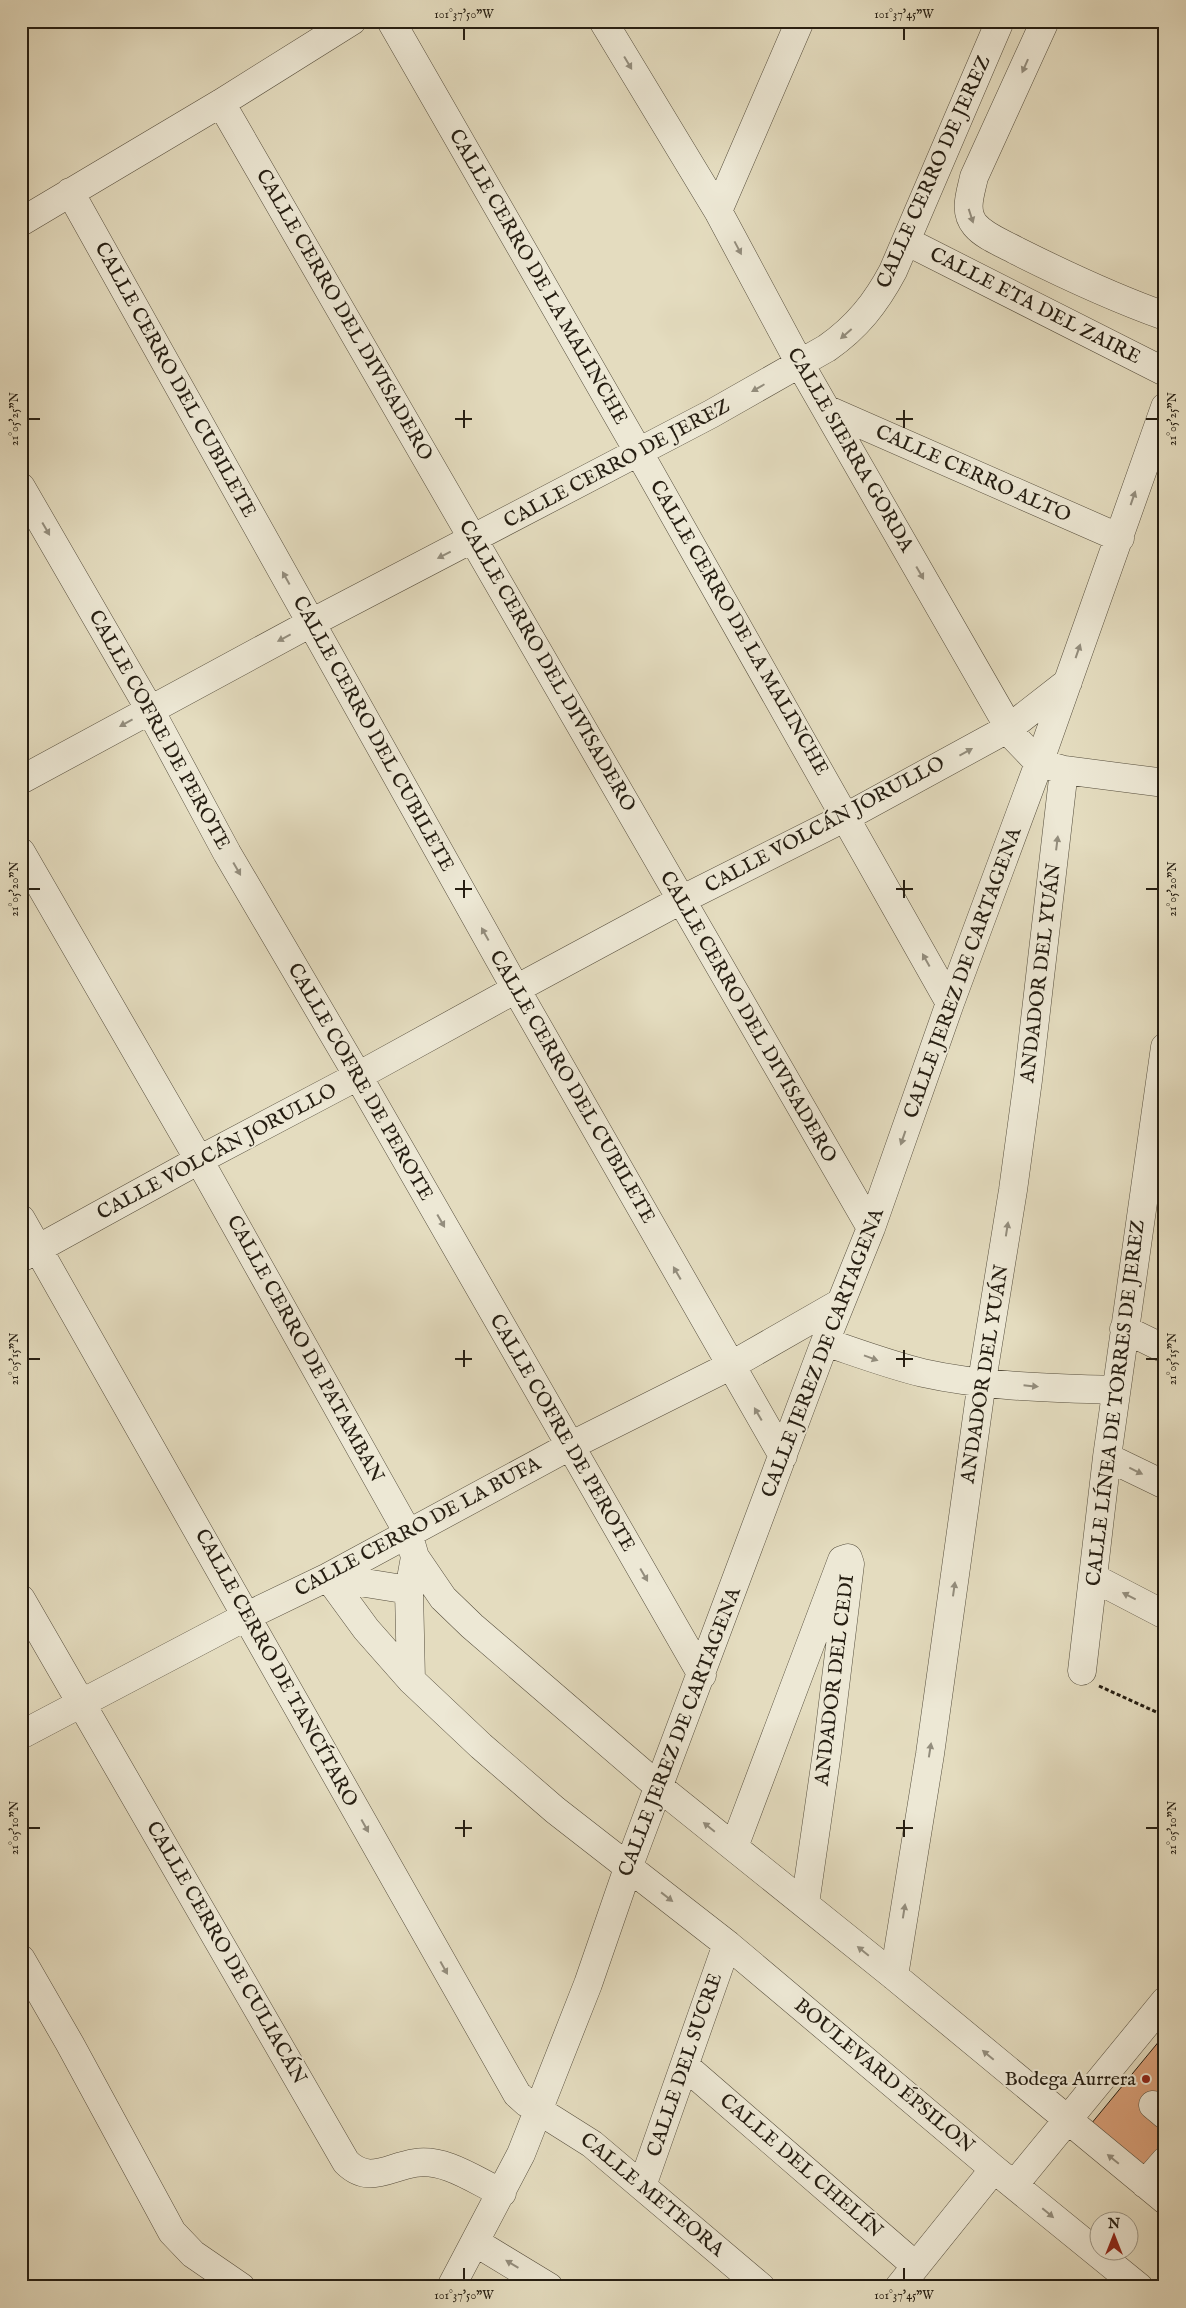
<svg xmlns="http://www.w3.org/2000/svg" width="1186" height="2308" font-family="'IM FELL English',serif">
<rect width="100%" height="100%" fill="#e4dcbf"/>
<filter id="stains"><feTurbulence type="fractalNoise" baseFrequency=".004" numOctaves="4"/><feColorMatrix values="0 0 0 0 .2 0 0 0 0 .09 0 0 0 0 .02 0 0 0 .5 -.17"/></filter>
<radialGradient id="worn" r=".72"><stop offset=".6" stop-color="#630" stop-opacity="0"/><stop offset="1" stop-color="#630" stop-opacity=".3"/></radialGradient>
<path fill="#daa079" stroke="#261e12" d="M1165,2034v151l-74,-61z"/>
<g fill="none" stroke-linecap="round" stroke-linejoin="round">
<defs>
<path id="minor" d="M391,21l247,430 312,552
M603,21l115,190 82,153 215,374 24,25 25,7 101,13
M1045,21l-71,156c-3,15 -11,34 1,48 10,12 28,18 42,26 48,24 97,47 148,65
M221,103l650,1125
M70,192l446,797 267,467
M718,211l82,-190
M21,222l200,-119 131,-82
M906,241l259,131
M826,409l294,129
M21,487l129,223 77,143 131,223 344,599
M21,780l290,-157 400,-209 116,-66c30,-21 49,-45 66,-77l107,-250
M21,852l178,308 209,373 7,24 28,41 29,28 187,161 235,189 271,224
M21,1219l496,875 10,9 65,41 169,143
M21,1258l178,-98 159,-84 158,-87 165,-89 165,-83 163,-89 59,-46
M1124,1329l41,20
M825,1342c33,11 65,23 98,31 63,14 130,15 193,17
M1107,1457l58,28
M328,1577l38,52 45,51 70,66 74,64 172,134 267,225 145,118
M328,1577l81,13
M1094,1578l71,37
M21,1599l325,563c23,23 42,5 69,1 30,-5 61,18 87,30
M1082,1671l25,-214 58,-410
M411,1680l-2,-90 6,-33
M21,1735l226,-119 81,-39 242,-131 160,-80 110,-63
M734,1847l105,-279 3,-8 6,-2 2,6 -23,188 -22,152
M21,1959l49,85 102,188 21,22 48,33
M894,1976l36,-222 52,-373 31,-191 15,-110 36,-310
M685,2066l231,200
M1153,2105l12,10
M1145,2184l20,-23
M1014,2185l151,-184
M642,2186l85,-242
M475,2242l74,45
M451,2287l70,-133 67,-170 40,-116 197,-526 46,-114 79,-225 89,-240 126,-356
M899,2287l95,-118"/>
</defs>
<use href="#minor" stroke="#564e3d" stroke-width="29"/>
<path stroke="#261e12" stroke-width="3" stroke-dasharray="4 2.5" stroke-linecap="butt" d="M1099,1686l66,30"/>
<use href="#minor" stroke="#ede8d5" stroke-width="28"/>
</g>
<defs><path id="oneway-solid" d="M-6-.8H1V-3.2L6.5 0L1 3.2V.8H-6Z" transform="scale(1.25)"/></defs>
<g fill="#938d7d">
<use href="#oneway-solid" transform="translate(628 63) rotate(59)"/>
<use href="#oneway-solid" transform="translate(1025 66) rotate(114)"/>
<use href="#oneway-solid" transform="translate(971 216) rotate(72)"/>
<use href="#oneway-solid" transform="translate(738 248) rotate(62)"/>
<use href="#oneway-solid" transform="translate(846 334) rotate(139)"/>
<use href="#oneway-solid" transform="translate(758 388) rotate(150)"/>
<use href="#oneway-solid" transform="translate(1133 498) rotate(-71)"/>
<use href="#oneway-solid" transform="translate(46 529) rotate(60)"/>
<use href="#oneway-solid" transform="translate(444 555) rotate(153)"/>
<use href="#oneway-solid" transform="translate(920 573) rotate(60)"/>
<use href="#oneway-solid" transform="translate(286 578) rotate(-119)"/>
<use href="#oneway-solid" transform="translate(284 638) rotate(152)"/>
<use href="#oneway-solid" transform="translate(1078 651) rotate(-71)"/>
<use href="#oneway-solid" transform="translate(126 723) rotate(151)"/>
<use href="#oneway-solid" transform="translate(966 752) rotate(-29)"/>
<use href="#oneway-solid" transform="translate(1057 843) rotate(-83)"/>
<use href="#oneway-solid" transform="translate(237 869) rotate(60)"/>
<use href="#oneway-solid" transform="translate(485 934) rotate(-119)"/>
<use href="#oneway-solid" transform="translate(926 960) rotate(-119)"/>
<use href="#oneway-solid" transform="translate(903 1138) rotate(109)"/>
<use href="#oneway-solid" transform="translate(441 1221) rotate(60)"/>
<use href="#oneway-solid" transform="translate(1007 1229) rotate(-81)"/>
<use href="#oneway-solid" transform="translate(677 1273) rotate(-120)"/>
<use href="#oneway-solid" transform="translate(871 1358) rotate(20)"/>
<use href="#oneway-solid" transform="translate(1031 1386) rotate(6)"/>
<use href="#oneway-solid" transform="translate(758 1414) rotate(-120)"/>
<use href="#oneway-solid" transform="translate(1136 1471) rotate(26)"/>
<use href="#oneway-solid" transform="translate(644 1575) rotate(60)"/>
<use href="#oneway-solid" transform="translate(954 1589) rotate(-82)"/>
<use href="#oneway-solid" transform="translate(1129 1596) rotate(-153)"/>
<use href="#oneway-solid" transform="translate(930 1750) rotate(-81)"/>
<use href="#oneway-solid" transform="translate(365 1826) rotate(61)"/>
<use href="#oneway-solid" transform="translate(709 1827) rotate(-141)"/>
<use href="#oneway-solid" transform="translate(667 1897) rotate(38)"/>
<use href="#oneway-solid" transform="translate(904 1911) rotate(-81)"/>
<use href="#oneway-solid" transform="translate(863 1951) rotate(-141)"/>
<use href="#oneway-solid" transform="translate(444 1968) rotate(61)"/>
<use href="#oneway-solid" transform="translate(988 2055) rotate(-140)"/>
<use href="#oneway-solid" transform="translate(1113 2159) rotate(-141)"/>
<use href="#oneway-solid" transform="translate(1048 2213) rotate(40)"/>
<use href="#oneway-solid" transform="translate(512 2264) rotate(-149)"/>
</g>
<path fill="none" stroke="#261e12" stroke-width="2" d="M464,28v12M904,28v12M464,410v18M904,410v18M28,419h12M455,419h17M896,419h17M1146,419h12M464,880v18M904,880v18M28,889h12M455,889h17M896,889h17M1146,889h12M464,1350v17M904,1350v17M28,1359h12M455,1359h17M896,1359h17M1146,1359h12M464,1820v17M904,1820v17M28,1828h12M455,1828h17M896,1828h17M1146,1828h12M464,2268v12M904,2268v12"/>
<circle fill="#8f2418" stroke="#ede8d5" stroke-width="2" cx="1146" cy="2079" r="5"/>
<g text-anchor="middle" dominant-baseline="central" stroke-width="4" stroke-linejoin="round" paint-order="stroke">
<g font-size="20" fill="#261e12" stroke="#ede8d5">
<text transform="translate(934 172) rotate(-66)">CALLE CERRO DE JEREZ</text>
<text transform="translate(538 277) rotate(60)">CALLE CERRO DE LA MALINCHE</text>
<text transform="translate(1035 306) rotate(27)">CALLE ETA DEL ZAIRE</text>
<text transform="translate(344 315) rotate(60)">CALLE CERRO DEL DIVISADERO</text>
<text transform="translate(175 380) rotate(61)">CALLE CERRO DEL CUBILETE</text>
<text transform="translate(850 450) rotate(60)">CALLE SIERRA GORDA</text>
<text transform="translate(617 464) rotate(-28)">CALLE CERRO DE JEREZ</text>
<text transform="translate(973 474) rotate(24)">CALLE CERRO ALTO</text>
<text transform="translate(739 628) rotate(60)">CALLE CERRO DE LA MALINCHE</text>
<text transform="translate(547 666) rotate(60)">CALLE CERRO DEL DIVISADERO</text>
<text transform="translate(159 730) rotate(61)">CALLE COFRE DE PEROTE</text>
<text transform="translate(373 734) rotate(61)">CALLE CERRO DEL CUBILETE</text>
<text transform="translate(825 825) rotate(-28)">CALLE VOLCÁN JORULLO</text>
<text transform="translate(963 973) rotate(-70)">CALLE JEREZ DE CARTAGENA</text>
<text transform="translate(1041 973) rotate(-83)">ANDADOR DEL YUÁN</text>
<text transform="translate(748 1017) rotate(60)">CALLE CERRO DEL DIVISADERO</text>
<text transform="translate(360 1082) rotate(60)">CALLE COFRE DE PEROTE</text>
<text transform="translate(572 1087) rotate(60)">CALLE CERRO DEL CUBILETE</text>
<text transform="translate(217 1152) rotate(-28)">CALLE VOLCÁN JORULLO</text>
<text transform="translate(305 1349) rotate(61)">CALLE CERRO DE PATAMBAN</text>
<text transform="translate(823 1353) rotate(-69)">CALLE JEREZ DE CARTAGENA</text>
<text transform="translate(985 1374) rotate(-81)">ANDADOR DEL YUÁN</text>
<text transform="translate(1116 1403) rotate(-83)">CALLE LÍNEA DE TORRES DE JEREZ</text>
<text transform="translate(562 1433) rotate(60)">CALLE COFRE DE PEROTE</text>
<text transform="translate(418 1527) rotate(-28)">CALLE CERRO DE LA BUFA</text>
<text transform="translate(276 1668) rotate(61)">CALLE CERRO DE TANCÍTARO</text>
<text transform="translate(835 1680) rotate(-83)">ANDADOR DEL CEDI</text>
<text transform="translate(680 1732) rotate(-69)">CALLE JEREZ DE CARTAGENA</text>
<text transform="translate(226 1953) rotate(60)">CALLE CERRO DE CULIACÁN</text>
<text transform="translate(685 2065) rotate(-71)">CALLE DEL SUCRE</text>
<text transform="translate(884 2076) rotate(40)">BOULEVARD ÉPSILON</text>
<text transform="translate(801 2166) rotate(41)">CALLE DEL CHELÍN</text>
<text transform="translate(652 2195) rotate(40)">CALLE METEORA</text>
</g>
<g font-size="20" fill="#261e12" stroke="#ede8d5" text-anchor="end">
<text x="1136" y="2079">Bodega Aurrera</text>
</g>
</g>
<rect width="1186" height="2308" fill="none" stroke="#e4dcbf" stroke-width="55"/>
<g transform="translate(1114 2236)"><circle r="24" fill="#ede8d5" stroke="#9d9787"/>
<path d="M0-4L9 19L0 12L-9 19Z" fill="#8f2418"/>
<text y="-8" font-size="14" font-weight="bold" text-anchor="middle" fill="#261e12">N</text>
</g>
<rect x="28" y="28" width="1130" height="2252" fill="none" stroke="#261e12" stroke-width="2"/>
<g font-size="12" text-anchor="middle" fill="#261e12">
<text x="464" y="18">101°37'50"W</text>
<text x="904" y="18">101°37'45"W</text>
<text transform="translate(14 419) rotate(-90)" y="4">21°05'25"N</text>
<text transform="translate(1172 419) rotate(-90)" y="4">21°05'25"N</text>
<text transform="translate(14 889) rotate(-90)" y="4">21°05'20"N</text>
<text transform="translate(1172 889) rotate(-90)" y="4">21°05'20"N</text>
<text transform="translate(14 1359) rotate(-90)" y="4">21°05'15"N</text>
<text transform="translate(1172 1359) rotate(-90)" y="4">21°05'15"N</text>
<text transform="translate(14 1828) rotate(-90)" y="4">21°05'10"N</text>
<text transform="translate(1172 1828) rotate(-90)" y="4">21°05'10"N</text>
<text x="464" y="2299">101°37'50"W</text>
<text x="904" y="2299">101°37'45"W</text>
</g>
<rect width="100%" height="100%" filter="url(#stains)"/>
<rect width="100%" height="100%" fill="url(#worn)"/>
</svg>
